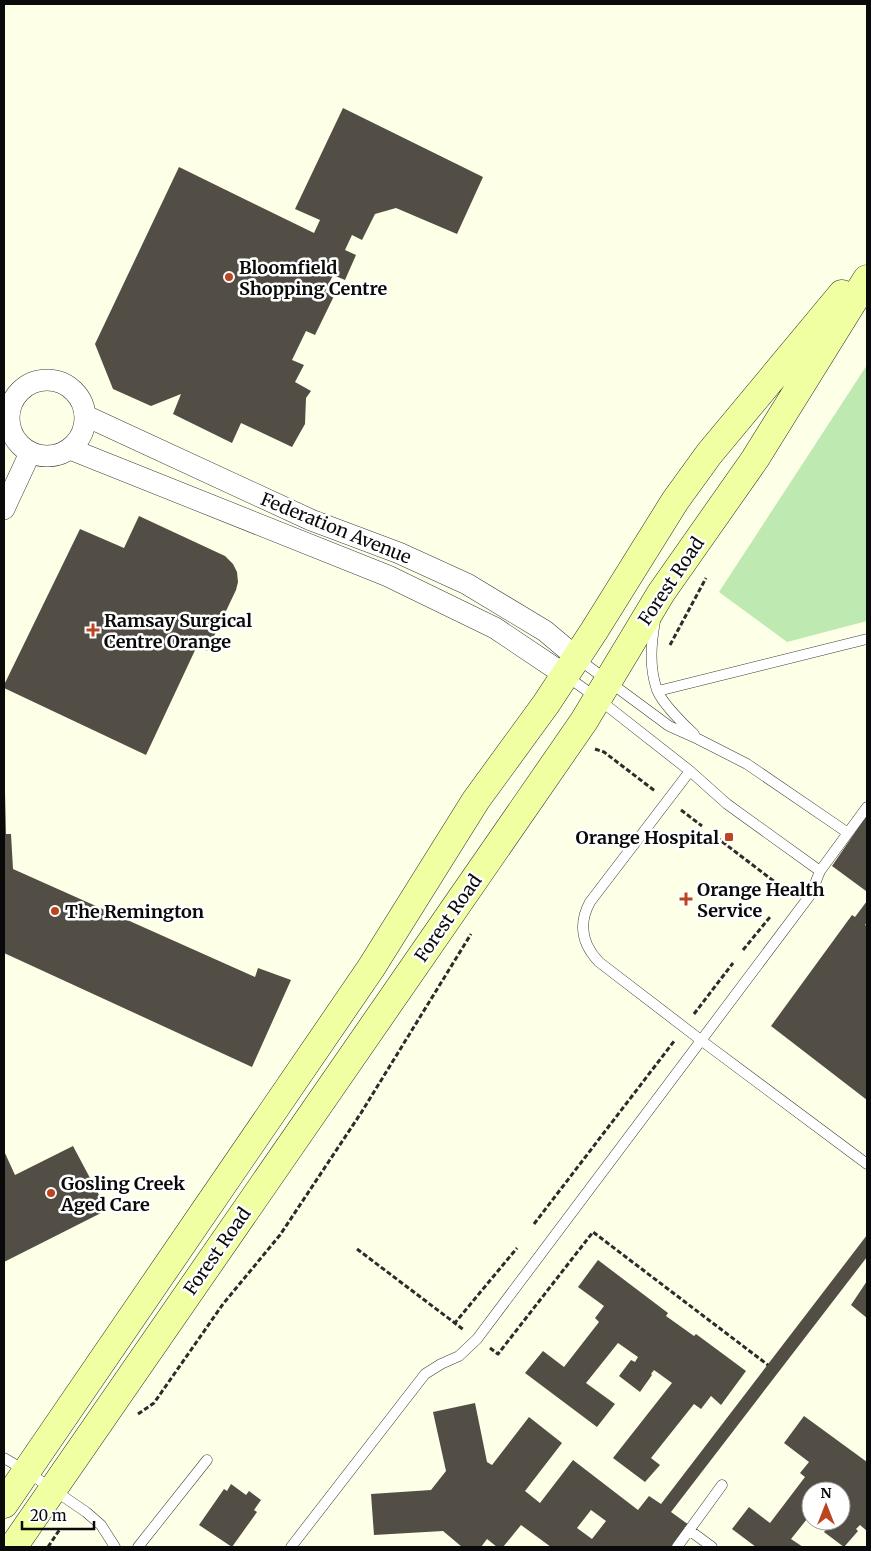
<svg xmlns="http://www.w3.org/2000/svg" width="871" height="1551" font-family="Merriweather,serif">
<rect width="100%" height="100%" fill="#fdffe6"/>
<path fill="#bee9b1" d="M867,365v256l-80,21 -68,-50z"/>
<path fill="#524e46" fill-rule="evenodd" d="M343,108l140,69 -26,57 -61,-26 -21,6 -13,26 -10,-5 -7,15 11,5 -11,25 -12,-5 -8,17 9,4 -19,39 -9,-4 -14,29 12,5 -9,17 16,9 -5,7 -1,26 -13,23 -51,-24 -9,20 -59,-29 8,-20 -30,12 -38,-17 -18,-45 84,-177 135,66 6,-13 -25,-11z
M139,516l86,40 8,8 4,8 1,10 -2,8 -29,61 -10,-5 -51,109 -142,-67v-3l76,-156 44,19z
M4,793h1l1,41h5l2,35 242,108 3,-9 33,12 -39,87 -248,-114z
M867,815v74l-1,2 -34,-25z
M867,901v22l-2,2 2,1v174l-96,-74 81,-111 3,2z
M73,1146l34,64 -103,52v-111l11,24z
M867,1235v22l-196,255 18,13 -17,22h-121l-30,-22 -18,22h-6l-10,-8 -6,8h-19l-19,-16 -69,4 -3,-41 60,-4 15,-19 -13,-59 42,-9 12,59 5,3 37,-48 33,26 -37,48 15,12 33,-43 65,50 11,-14 12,8zM591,1510l15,11 -14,18 -15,-11z
M598,1260l70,53 -2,3 28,20 2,-2 50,37 -25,34 -10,-9 -10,13 -7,-5 -43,54 9,7 -15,17 -32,-24 59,-75 -18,-13 -3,4 1,1 -12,17 -21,-16 12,-16 4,2 3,-5 -20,-14 -32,40 29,21 -18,23 -72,-54 18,-22 21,16 35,-45 -4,-4 9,-12 -26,-19z
M867,1281v37l-16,-13z
M804,1416l63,46v69l-7,-6 -4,4 2,2 -14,16 -20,-15 9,-11h8l3,-7 -3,-3v-20h-30v23l-20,25 12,8h-47l-24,-18 17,-22 21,16 35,-46 -5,-4 9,-11 -25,-19z
M231,1484l15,11 3,-4 12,9 -7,10 3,2 -25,35 -33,-22 25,-36 3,2z"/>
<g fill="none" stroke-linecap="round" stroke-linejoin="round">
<defs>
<path id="service" d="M655,621c-4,23 -6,46 2,69 5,13 27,35 37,44
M577,658l92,68 29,13 49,25 101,69
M565,675l32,23 93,73 37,33 93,67
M658,691l209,-52
M690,771l-100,131c-12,22 -8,42 9,60l103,79 165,123
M4,1458l22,13 60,41 15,13 14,22
M689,1530l23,17
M138,1547l69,-87
M291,1547l134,-173 16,-10 18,-8 18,-17 334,-445 9,-23 47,-64
M677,1547l45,-62"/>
<path id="minor" d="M9 418a38 38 0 1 1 76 0a38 38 0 1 1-76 0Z
M86,416l225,104 88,33 68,31 78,47 31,26
M70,449l318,127 107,52 70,47
M4,509l26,-56"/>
<path id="secondary" d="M4,1504l367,-536 105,-168 70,-96 48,-73 81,-130 34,-47 133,-160
M13,1547l571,-826 77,-128 94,-134 112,-180"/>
</defs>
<use href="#service" stroke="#3d3d3d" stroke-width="11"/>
<use href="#minor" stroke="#3d3d3d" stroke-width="22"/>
<use href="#secondary" stroke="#2c2c2c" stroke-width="29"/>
<path stroke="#2c2c2c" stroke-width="3" stroke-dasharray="5 2.5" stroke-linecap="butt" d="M670,645l36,-67
M595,749l9,3 51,39
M681,810l21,16
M716,837l72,55v3
M743,950l27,-33
M694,1014l39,-51
M534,1224l141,-184
M357,1249l107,81
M454,1324l63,-76
M490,1348l8,6 95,-122 175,133
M138,1414l16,-11 69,-99 57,-69 81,-122 110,-179
M48,1547l12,-18"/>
<use href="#service" stroke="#fff" stroke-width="10"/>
<use href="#minor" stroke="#fff" stroke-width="21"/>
<use href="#secondary" stroke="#efffa1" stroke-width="28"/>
</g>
<g fill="#bb4520" stroke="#fff" stroke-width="2">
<circle cx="229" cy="277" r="5"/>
<path d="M90.5 622.5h5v5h5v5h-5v5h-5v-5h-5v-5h5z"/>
<rect x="724" y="832" width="10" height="10" rx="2.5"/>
<path d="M683.5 891.5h5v5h5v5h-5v5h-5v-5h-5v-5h5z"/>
<circle cx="55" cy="911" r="5"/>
<circle cx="51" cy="1193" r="5"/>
</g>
<g text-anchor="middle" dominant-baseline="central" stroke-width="5" stroke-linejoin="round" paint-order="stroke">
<g font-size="18" font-weight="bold" fill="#0a0a0a" stroke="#fff" text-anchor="start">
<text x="239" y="267">Bloomfield<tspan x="239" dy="21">Shopping Centre</tspan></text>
<text x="104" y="620">Ramsay Surgical<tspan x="104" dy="21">Centre Orange</tspan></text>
<text x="719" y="837" text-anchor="end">Orange Hospital</text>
<text x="697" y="889">Orange Health<tspan x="697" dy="21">Service</tspan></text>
<text x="65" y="911">The Remington</text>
<text x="61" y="1183">Gosling Creek<tspan x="61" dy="21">Aged Care</tspan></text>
</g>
<g font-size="18" fill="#0a0a0a" stroke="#fff">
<text transform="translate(336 528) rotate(22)">Federation Avenue</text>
<text transform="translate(671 581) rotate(-56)">Forest Road</text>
<text transform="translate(448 918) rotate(-55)">Forest Road</text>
<text transform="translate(217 1251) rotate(-55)">Forest Road</text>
</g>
</g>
<rect width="871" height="1551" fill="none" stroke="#0a0a0a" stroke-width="10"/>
<g transform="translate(826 1506)"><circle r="24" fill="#ffffff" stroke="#9d9d9d"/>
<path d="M0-4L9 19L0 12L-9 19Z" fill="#bb4520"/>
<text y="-8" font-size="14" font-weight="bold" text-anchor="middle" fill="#0a0a0a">N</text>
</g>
<path d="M22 1521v8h72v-8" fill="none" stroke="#0a0a0a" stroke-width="2.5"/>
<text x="30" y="1521" font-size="15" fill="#0a0a0a" stroke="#ffffff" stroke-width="4" paint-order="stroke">20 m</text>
</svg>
